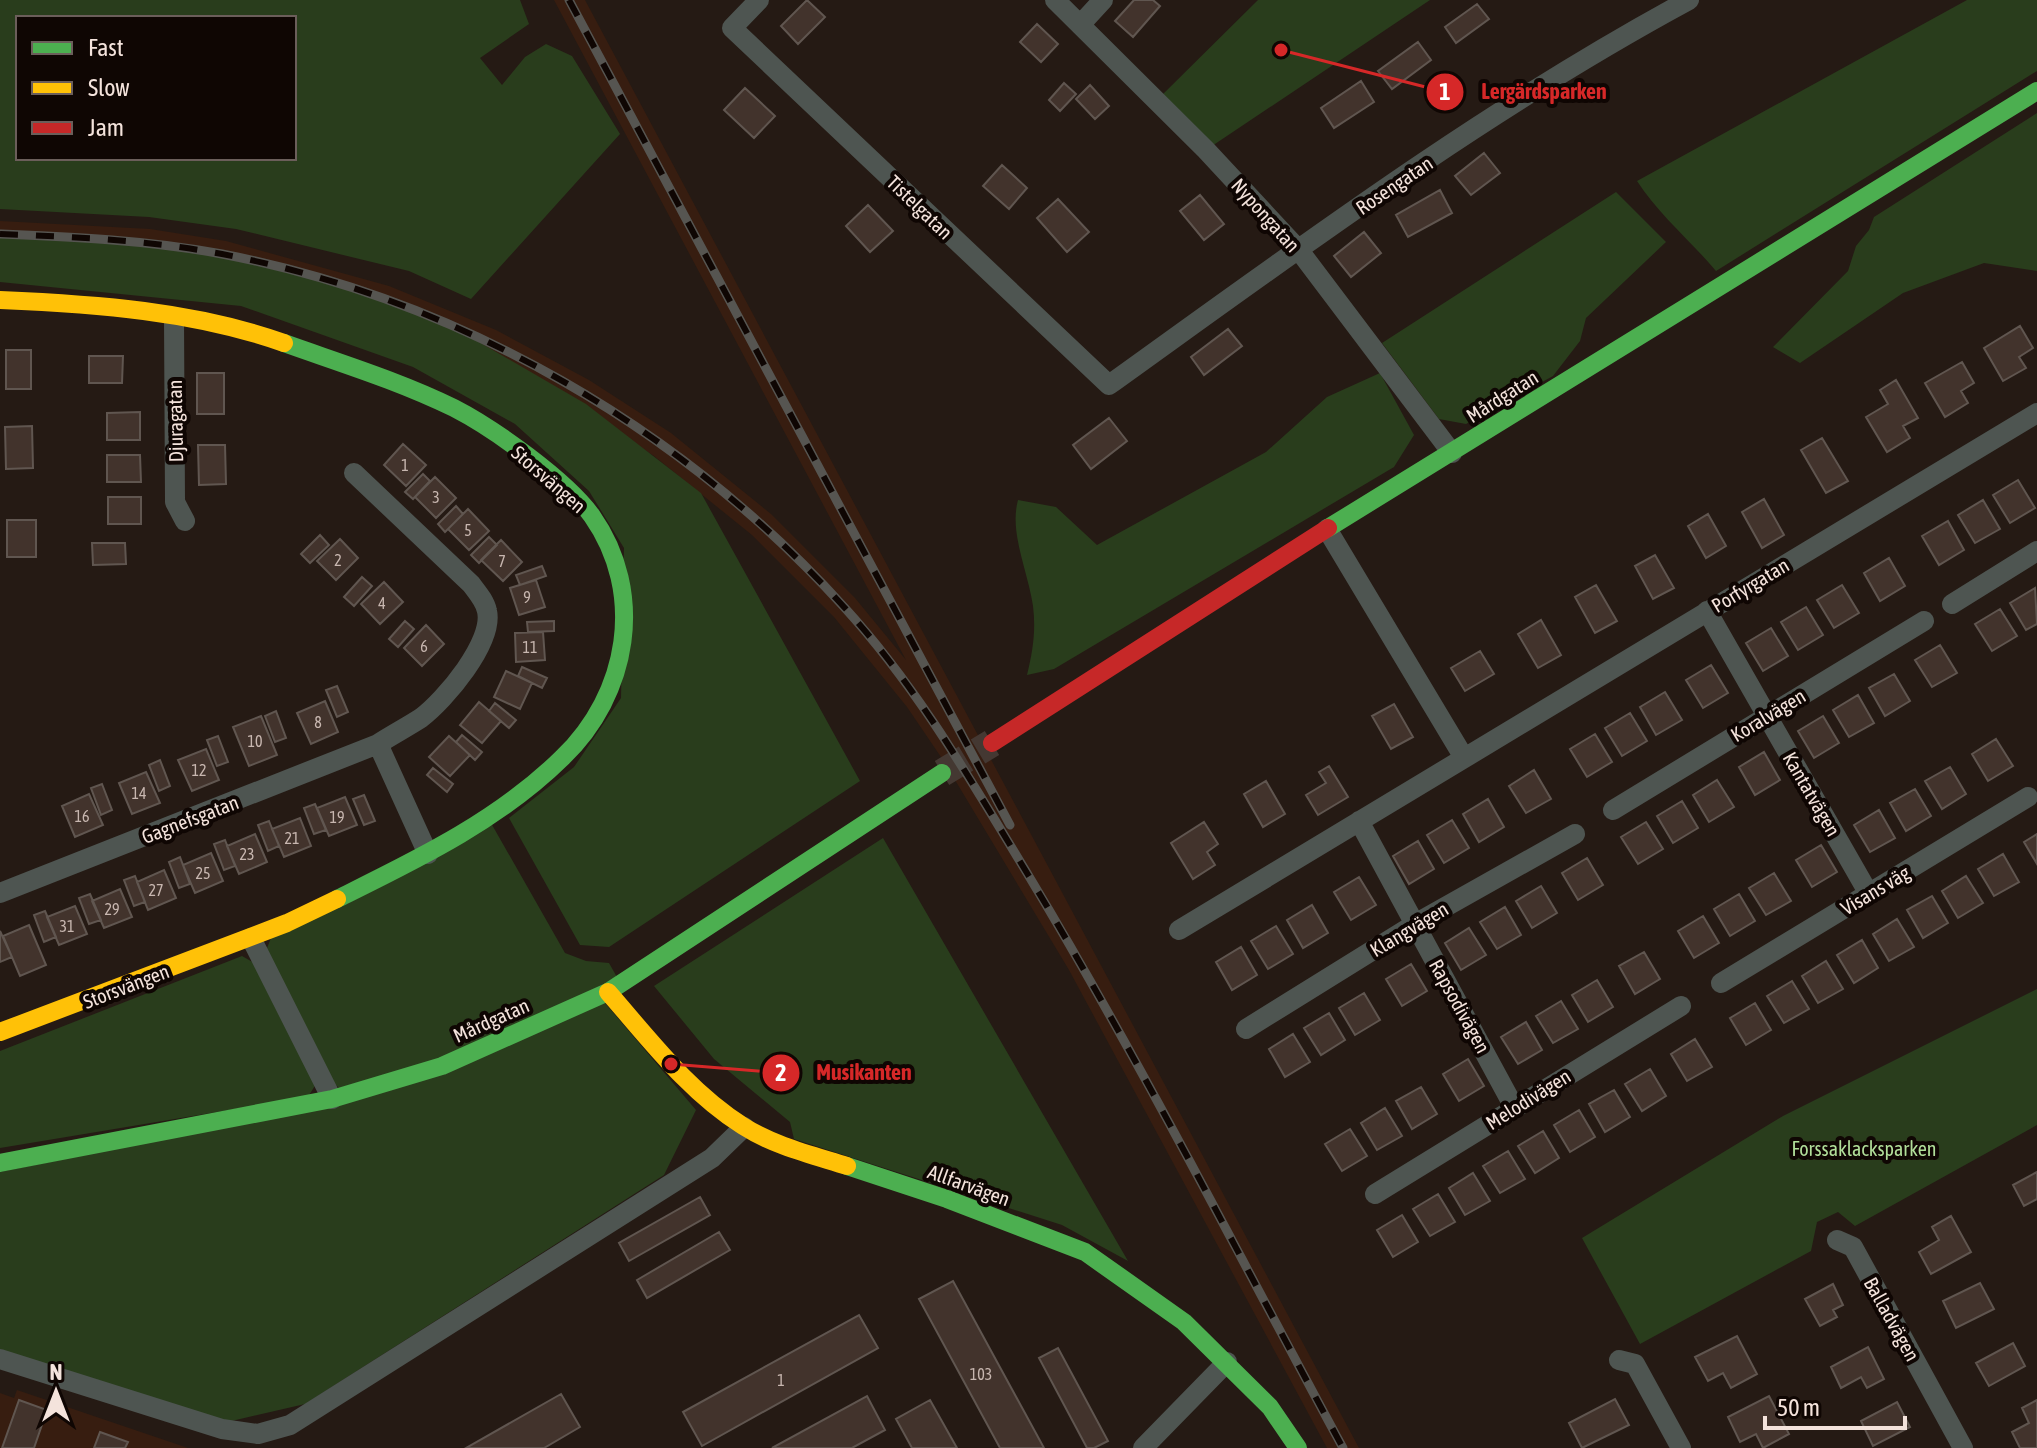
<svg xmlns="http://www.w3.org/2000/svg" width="2037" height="1448" font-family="'Asap Condensed',sans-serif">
<rect width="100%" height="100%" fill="#251a14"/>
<path fill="#371d10" d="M554,0h31l774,1448h-32l-258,-478 -126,-210 -36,-53 -73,-90 -82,-82 -98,-79 -80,-52 -90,-49 -484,-106v-28l150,8 76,12 163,45 107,44 93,50 82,53 100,81 84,84 51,62z
M17,1390l171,58h-188v-55l14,5z"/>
<path fill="#293d1c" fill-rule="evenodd" d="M0,0h520l9,24 -49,34 22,27 23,-28 21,-13 26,12 48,78 -149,165 -62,-28 -173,-42 -87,-12 -149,-8zM18,18h276v140h-276z
M1258,0h172l-224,150 -50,-49z
M1967,0h70v71l-321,200c-25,-30 -58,-57 -79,-90z
M2037,113v158l-53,-8 -81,30 -103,70 -27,-16 75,-76 8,-25 13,-16 5,-13z
M1616,192l50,50 -80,76 -6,23 -27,35 -87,48 -27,-5 -57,-76z
M62,234l186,24 186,58 152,88 115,89 159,288 -251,166 -29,-2 -71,-127 65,-51 47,-69 3,-150 -35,-57 -74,-67 -102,-57 -172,-61 -241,-24v-47z
M1380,373l34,62 -20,32 -340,202 -27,6c6,-24 9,-45 6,-69 -5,-35 -24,-73 -15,-106l38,7 41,38 169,-93 61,-55z
M491,823l74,130 21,8 23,2 9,16 -176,80 -103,29 -12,-11 -62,-124 6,-15z
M883,838l245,423 -66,-36 -268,-86 -4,-17 -76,-63 -60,-73z
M242,956l14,8 60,120 -8,13 -308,51v-97z
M2037,989v136l-182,101 -17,-14 -21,10 -6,29 -171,93 -58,-106 201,-122z
M605,1003l91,107 -32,65 -359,229 -82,19 -223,-70v-181l329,-66z"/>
<path fill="#42332c" stroke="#605650" stroke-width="2" d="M807,0l18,17 -27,27 -17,-18z
M1134,0h19l7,6 -27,31 -18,-16z
M1477,4l12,15 -33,24 -11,-16z
M1037,24l21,20 -17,18 -21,-20z
M1418,42l13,18 -39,29 -14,-18z
M1361,81l13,21 -40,26 -13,-20z
M1064,83l12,11 -16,17 -11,-11z
M1090,85l19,21 -14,13 -19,-20z
M745,88l30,28 -21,22 -30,-28z
M1484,153l16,20 -29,22 -16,-19z
M1002,165l25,23 -18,21 -26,-23z
M1440,190l12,23 -44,24 -12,-22z
M1200,195l24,29 -20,16 -24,-29z
M1058,199l31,33 -22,20 -30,-34z
M868,205l25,26 -23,21 -24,-26z
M1364,232l17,21 -30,24 -17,-21z
M2020,326l13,22 -14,9 7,11 -23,13 -19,-33z
M1228,329l14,17 -38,29 -13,-18z
M6,350h25v39h-25z
M89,356h34l-1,27h-33z
M1962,362l12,21 -13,8 7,12 -23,14 -20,-34z
M197,373h27v41h-27z
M1896,380l22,38 -15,8 7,12 -23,14 -21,-35 22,-13 -8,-14z
M140,412v28h-33v-27z
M1109,418l18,23 -36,28 -18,-24z
M32,426l1,42 -27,1 -1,-42z
M1822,438l26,43 -22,12 -25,-43z
M403,444l23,21 -20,21 -22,-21z
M198,445h27l1,39 -27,1z
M107,455h33l1,27h-34z
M423,474l7,7 -17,18 -8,-7z
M435,477l21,21 -20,20 -21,-21z
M2018,480l17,28 -25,15 -17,-28z
M108,497h33v27h-33z
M1764,499l20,36 -22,13 -20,-36z
M1983,500l17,29 -25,14 -17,-28z
M456,506l7,8 -18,18 -7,-8z
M468,509l21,22 -20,19 -21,-21z
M1708,514l18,32 -20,12 -18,-32z
M7,520h29v37h-29z
M1948,521l16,29 -25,15 -17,-29z
M320,535l9,10 -19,18 -9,-9z
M489,537l8,8 -18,18 -8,-8z
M340,539l18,19 -22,22 -19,-19z
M501,540l21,22 -19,19 -22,-21z
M92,543h33l1,21 -33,1z
M1655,555l19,33 -21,11 -18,-33z
M1889,558l16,28 -25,15 -16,-28z
M542,566l4,10 -26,9 -4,-10z
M362,577l10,9 -18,20 -10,-9z
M536,580l9,27 -26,8 -9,-27z
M384,582l19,20 -23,22 -19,-20z
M1596,585l21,36 -22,12 -20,-36z
M1842,585l17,28 -25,15 -17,-28z
M2035,588l2,36 -11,6 -16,-27z
M1806,607l17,28 -25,15 -17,-28z
M2000,609l17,27 -25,15 -17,-27z
M1541,620l20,35 -23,13 -20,-34z
M405,621l9,8 -16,18 -9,-8z
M554,621v10l-26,1 -1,-10z
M426,625l18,19 -22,22 -18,-18z
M1771,628l17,28 -25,15 -17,-28z
M543,632l2,28 -29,2 -1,-29z
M1940,645l17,28 -25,14 -17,-27z
M1480,651l14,23 -29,17 -14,-23z
M1711,665l17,28 -25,15 -17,-28z
M522,667l25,11 -5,10 -24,-12z
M506,671l26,12 -12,26 -26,-12z
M1894,674l16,27 -25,15 -16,-28z
M337,686l11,26 -11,5 -11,-27z
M1665,692l17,28 -26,15 -16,-28z
M1858,695l16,28 -25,14 -16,-27z
M325,701l13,31 -27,12 -14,-31z
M479,702l22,19 -19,22 -22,-18z
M495,703l21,17 -7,8 -20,-17z
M1394,704l19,33 -22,12 -19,-33z
M276,711l10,27 -11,4 -10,-26z
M1630,713l17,28 -25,15 -17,-28z
M261,716l16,39 -28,11 -16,-39z
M1823,716l16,27 -25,15 -16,-27z
M1595,734l17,28 -25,15 -17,-28z
M462,735l20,17 -7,8 -19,-18z
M218,736l10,26 -11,4 -10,-26z
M449,736l21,19 -20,21 -21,-19z
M1996,739l17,27 -25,15 -16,-27z
M206,749l13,31 -27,11 -14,-31z
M1764,752l16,28 -25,15 -16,-28z
M160,760l10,26 -11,5 -10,-26z
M1329,766l19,31 -30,18 -12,-20 20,-12 -7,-11z
M1950,767l16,27 -24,15 -17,-28z
M433,768l20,16 -6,8 -20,-17z
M1534,770l17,29 -25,14 -17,-27z
M146,772l14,31 -28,11 -13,-31z
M1717,780l17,27 -25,15 -16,-27z
M1266,781l19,33 -22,13 -19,-33z
M102,784l10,26 -11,5 -10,-27z
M1915,789l16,27 -25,15 -16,-28z
M89,794l14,31 -28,12 -13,-31z
M364,795l11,26 -11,4 -11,-26z
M345,797l12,28 -28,11 -12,-28z
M1488,799l16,28 -25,15 -16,-28z
M1682,801l16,27 -25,15 -16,-27z
M315,804l11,26 -12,4 -10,-26z
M1879,810l16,28 -25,14 -16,-27z
M300,818l11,28 -27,11 -12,-28z
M1452,820l17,28 -25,15 -17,-28z
M269,821l10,25 -11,5 -10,-26z
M1204,822l14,22 -11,8 8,13 -22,14 -22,-36z
M1646,822l17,27 -25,15 -17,-27z
M255,834l12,28 -28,12 -12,-28z
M2037,834v30l-13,-22z
M225,840l10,26 -11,4 -10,-26z
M1418,841l16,28 -25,15 -16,-28z
M1821,845l16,27 -25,15 -16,-27z
M211,853l12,28 -28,12 -12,-28z
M2003,854l16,28 -25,14 -16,-27z
M180,857l10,27 -11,4 -10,-26z
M1587,858l16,27 -25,15 -16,-27z
M164,870l12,28 -28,12 -11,-28z
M1774,873l17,28 -25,14 -17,-27z
M135,876l10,26 -11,4 -10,-26z
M1966,876l17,27 -25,15 -16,-27z
M1359,877l17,28 -25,15 -17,-28z
M1541,886l16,27 -25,15 -16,-27z
M120,889l12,28 -28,11 -12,-27z
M90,894l11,26 -12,4 -10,-26z
M1739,894l16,27 -25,15 -16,-27z
M1932,896l16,27 -25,15 -16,-28z
M1312,905l16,28 -25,15 -16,-28z
M75,906l12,28 -28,11 -12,-28z
M1505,907l16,28 -24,14 -17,-27z
M45,911l11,26 -12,5 -10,-27z
M1703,916l16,27 -25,15 -16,-27z
M1897,919l17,28 -25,14 -16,-27z
M29,925l17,40 -26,11 -17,-40z
M1276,926l17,28 -25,15 -17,-28z
M1469,928l17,27 -25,15 -16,-27z
M0,931l12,26 -12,5z
M1862,940l16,28 -24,15 -17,-28z
M1241,947l16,28 -25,15 -16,-28z
M1644,952l16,27 -25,15 -16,-28z
M1826,961l17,28 -25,14 -16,-27z
M1411,964l16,27 -25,15 -16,-27z
M1597,980l16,27 -25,15 -16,-27z
M1792,981l17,28 -25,14 -17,-27z
M1364,993l16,27 -25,15 -16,-27z
M1561,1001l17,28 -25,14 -17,-27z
M1755,1003l16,27 -25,15 -16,-27z
M1329,1013l16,27 -24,15 -17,-27z
M1526,1022l16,28 -24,14 -17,-27z
M1293,1034l17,28 -25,15 -16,-28z
M1695,1039l17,28 -25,14 -16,-27z
M1468,1059l16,27 -25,15 -16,-27z
M1650,1069l16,27 -24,15 -17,-27z
M1421,1087l16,27 -25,15 -16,-28z
M1614,1090l16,27 -25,15 -16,-28z
M1385,1108l17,28 -25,14 -16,-27z
M1579,1110l16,27 -25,15 -16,-27z
M1350,1129l17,27 -25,15 -17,-27z
M1543,1131l16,27 -24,15 -17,-27z
M1508,1151l17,28 -25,14 -17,-27z
M2037,1172v27l-13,7 -11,-21z
M1473,1173l17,28 -25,14 -16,-27z
M1438,1194l17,28 -25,14 -17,-27z
M700,1197l10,18 -81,46 -10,-18z
M1402,1215l16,27 -25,15 -16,-27z
M1951,1216l20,36 -40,22 -12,-22 20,-12 -7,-13z
M719,1232l11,18 -83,48 -10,-18z
M953,1281l91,167h-44l-81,-149z
M1980,1283l14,26 -38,19 -13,-27z
M1833,1284l10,21 -10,5 4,7 -17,9 -15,-27z
M859,1315l19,33 -176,98 -19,-34z
M1737,1336l20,38 -26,14 -8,-15 -15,8 -13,-24z
M2013,1343l12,23 -36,20 -13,-23z
M1868,1347l16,32 -17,9 -6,-11 -20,11 -10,-21z
M1058,1348l50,93 -14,7h-7l-48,-90z
M561,1394l19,33 -36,21h-78z
M867,1396l18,34 -33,18h-80z
M1769,1396l20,38 -26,14 -7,-14 -16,8 -12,-25z
M1615,1399l14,26 -47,23 -13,-25z
M19,1400l28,10 -13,38h-32z
M930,1400l27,48h-45l-16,-29z
M2037,1400v48h-17l-8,-16 17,-9 -7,-15z
M1897,1402l13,25 -37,19 -12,-25z
M100,1432l28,10 -3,6h-31z"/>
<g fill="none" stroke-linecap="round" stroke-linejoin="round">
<path stroke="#443832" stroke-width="28" stroke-dasharray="28 14" stroke-linecap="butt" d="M942,773l50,-30"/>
<path stroke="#4e5551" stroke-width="20" d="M759,0l-27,28 377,357c188,-135 376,-275 580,-385
M1055,0l151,150 92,99 154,204
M1080,25l23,-25
M174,318l1,184 10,19
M1327,529l136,227
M1952,604l85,-53
M1707,611l162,283
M378,744l50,110
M1613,810l311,-189
M1359,821l155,286
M0,893l378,-149c14,-9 29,-17 43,-26 24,-18 73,-76 66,-107 -2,-10 -10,-19 -16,-27l-117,-111
M1179,930l858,-517
M251,938l81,161
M1721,983l307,-186
M1246,1029l169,-105 160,-90
M1375,1194l306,-188
M1837,1240l16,7 110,201
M0,1359l222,70 36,5 32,-9 422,-267 32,-31
M1619,1360l16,4 46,84
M1143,1448l84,-86"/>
<path stroke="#4caf50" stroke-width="18" d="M284,343c56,20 115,38 170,65 39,20 112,72 138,108 54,77 37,178 -30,242 -64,63 -146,102 -225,141
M1328,528l709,-437
M0,1163l332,-64 110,-33 166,-74 334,-219
M847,1166l100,33 138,53 99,70 86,85 28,41"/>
<path stroke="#ffc107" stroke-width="18" d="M0,300c95,4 194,11 284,43
M608,992c42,48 81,100 135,134 31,20 69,29 104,40
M0,1032l287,-109 50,-24"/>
<path stroke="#c62828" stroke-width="18" d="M992,743l336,-215"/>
<defs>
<path id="rail" d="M569,0l441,825
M0,234c74,3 149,6 222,20 238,46 459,173 622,353 75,82 129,177 186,271 112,186 210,380 313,570"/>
</defs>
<use href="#rail" stroke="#565551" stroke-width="9"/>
<use href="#rail" stroke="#0f0603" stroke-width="6" stroke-dasharray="18" stroke-linecap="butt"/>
</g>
<g text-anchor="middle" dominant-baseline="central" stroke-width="8" stroke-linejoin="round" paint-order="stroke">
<g font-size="16" fill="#c8b7b0">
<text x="405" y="465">1</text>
<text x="436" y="497">3</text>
<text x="468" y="530">5</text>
<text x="338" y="560">2</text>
<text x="502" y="561">7</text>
<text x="527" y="597">9</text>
<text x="382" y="603">4</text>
<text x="424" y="646">6</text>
<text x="530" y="647">11</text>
<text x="318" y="722">8</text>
<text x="255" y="741">10</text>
<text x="199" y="770">12</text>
<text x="139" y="793">14</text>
<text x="82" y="816">16</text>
<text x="337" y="817">19</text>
<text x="292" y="838">21</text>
<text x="247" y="854">23</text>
<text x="203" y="873">25</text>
<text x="156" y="890">27</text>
<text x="112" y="909">29</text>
<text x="67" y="926">31</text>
<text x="981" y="1374">103</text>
<text x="781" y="1380">1</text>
</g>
<g font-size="20" fill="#f4e3dc" stroke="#0f0603">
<text transform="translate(1394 185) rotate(-34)">Rosengatan</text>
<text transform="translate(920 207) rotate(44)">Tistelgatan</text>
<text transform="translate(1266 215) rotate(48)">Nypongatan</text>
<text transform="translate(1502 396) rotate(-32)">Mårdgatan</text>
<text transform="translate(175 421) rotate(-91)">Djuragatan</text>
<text transform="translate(549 479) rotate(41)">Storsvängen</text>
<text transform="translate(1750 585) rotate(-31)">Porfyrgatan</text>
<text transform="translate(1768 715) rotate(-31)">Koralvägen</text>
<text transform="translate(1812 794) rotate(60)">Kantatvägen</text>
<text transform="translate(190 819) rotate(-21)">Gagnefsgatan</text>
<text transform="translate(1875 890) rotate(-31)">Visans väg</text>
<text transform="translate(1409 929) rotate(-31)">Klangvägen</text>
<text transform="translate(126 986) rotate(-21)">Storsvängen</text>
<text transform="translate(1460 1006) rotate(61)">Rapsodivägen</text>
<text transform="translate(491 1020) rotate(-24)">Mårdgatan</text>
<text transform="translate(1528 1099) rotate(-32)">Melodivägen</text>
<text transform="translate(969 1185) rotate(20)">Allfarvägen</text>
<text transform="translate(1892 1319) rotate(61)">Balladvägen</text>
</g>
<g font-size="20" fill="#b1df9a" stroke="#0f0603">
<text x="1864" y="1148">Forssaklacksparken</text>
</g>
</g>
<path fill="none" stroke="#d62828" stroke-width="3" d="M1281 50L1445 92M671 1064L781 1073"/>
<g fill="#d62828" stroke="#0f0603" stroke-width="3">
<circle cx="1281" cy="50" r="8"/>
<circle cx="671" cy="1064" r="8"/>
<circle cx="1445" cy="92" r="20"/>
<circle cx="781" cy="1073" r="20"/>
</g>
<g font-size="24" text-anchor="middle" font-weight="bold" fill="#fff">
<text x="1445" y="100">1</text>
<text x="781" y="1081">2</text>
</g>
<g font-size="22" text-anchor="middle" font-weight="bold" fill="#d62828" stroke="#0f0603" stroke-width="8" stroke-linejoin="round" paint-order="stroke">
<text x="1544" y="99">Lergärdsparken</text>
<text x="864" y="1080">Musikanten</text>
</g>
<rect x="16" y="16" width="280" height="144" fill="#0f0603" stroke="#6b5e5a" stroke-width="2"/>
<rect x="32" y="42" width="40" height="12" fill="#4caf50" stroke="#6b5e5a" stroke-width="2"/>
<text x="88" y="56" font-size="24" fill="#f4e3dc">Fast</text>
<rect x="32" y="82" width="40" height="12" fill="#ffc107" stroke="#6b5e5a" stroke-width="2"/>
<text x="88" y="96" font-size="24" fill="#f4e3dc">Slow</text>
<rect x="32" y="122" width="40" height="12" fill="#c62828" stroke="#6b5e5a" stroke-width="2"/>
<text x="88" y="136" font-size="24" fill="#f4e3dc">Jam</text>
<g transform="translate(56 1392)" stroke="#0f0603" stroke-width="6" paint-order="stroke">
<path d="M0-6L14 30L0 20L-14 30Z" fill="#f4e3dc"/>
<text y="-12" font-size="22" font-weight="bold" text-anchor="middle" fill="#f4e3dc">N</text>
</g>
<path d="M1765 1416v12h140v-12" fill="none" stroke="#f4e3dc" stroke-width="4"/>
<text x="1777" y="1416" font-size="24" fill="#f4e3dc" stroke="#0f0603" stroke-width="6" paint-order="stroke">50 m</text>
</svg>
